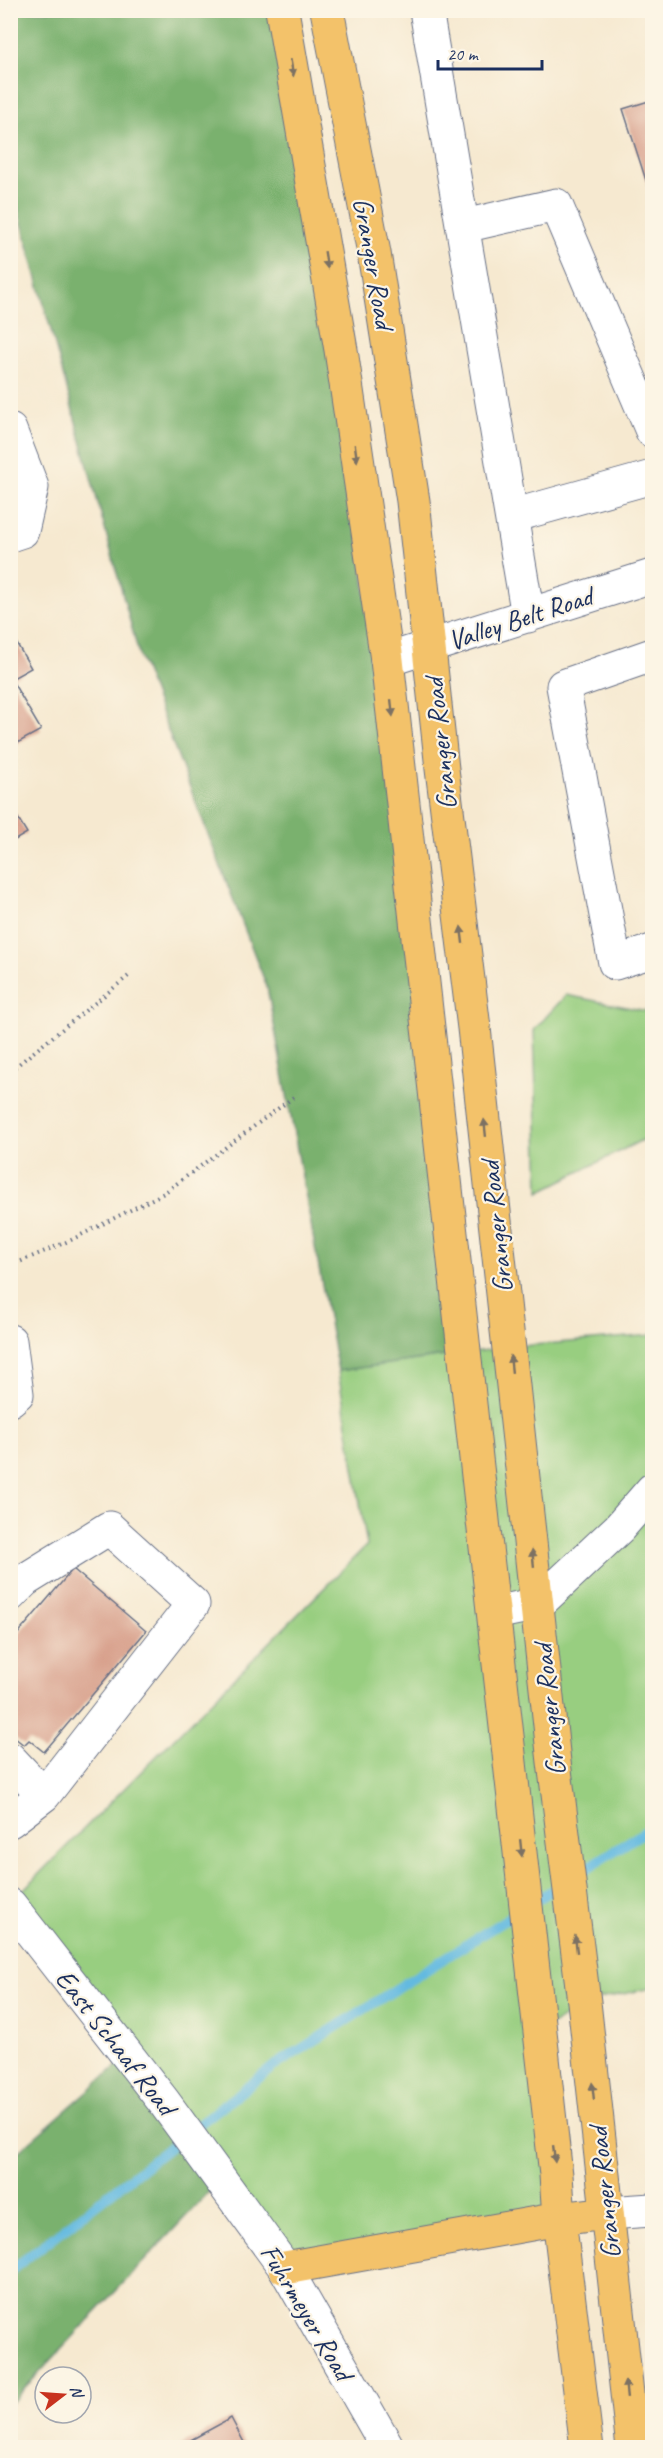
<svg xmlns="http://www.w3.org/2000/svg" width="663" height="2458" font-family="Caveat,sans-serif">
<rect width="100%" height="100%" fill="#fcf5e5"/>
<filter id="ink" filterUnits="userSpaceOnUse"><feTurbulence type="fractalNoise" baseFrequency=".0167" numOctaves="2"/><feDisplacementMap in="SourceGraphic" scale="12" xChannelSelector="R" yChannelSelector="G"/><feConvolveMatrix kernelMatrix="1 2 1 2 8 2 1 2 1" color-interpolation-filters="sRGB"/></filter>
<filter id="wash" filterUnits="userSpaceOnUse"><feTurbulence type="fractalNoise" baseFrequency=".008" numOctaves="4" result="noise"/><feDisplacementMap in="SourceGraphic" scale="24" xChannelSelector="R" yChannelSelector="G"/><feGaussianBlur stdDeviation="1.35" result="paint"/><feColorMatrix in="noise" values="0 0 0 0 0 0 0 0 0 0 0 0 0 0 0 0 0 1.4 0 .05"/><feComposite in="paint" operator="in"/></filter>
<g filter="url(#wash)">
<rect width="100%" height="100%" fill="#f6e9d0"/>
<path fill="#98ce80" stroke="#5a7e6f" stroke-width="1.5" d="M566,995l86,17v123l-113,57 -5,-162z
M652,1335v653l-68,14 -43,31 18,186 -274,49 -274,-366 356,-357 -29,-174 171,-24z"/>
<path fill="#7ab16e" stroke="#4a7066" stroke-width="1.5" d="M10,11h272l28,156 155,1186 -127,18 -71,-384 -127,-329 -129,-475z
M128,2056l92,124 -209,223 -1,-244z"/>
<g fill="none" stroke-linecap="round" stroke-linejoin="round">
<path stroke="#63bae0" stroke-width="10" d="M10,2271l263,-204 379,-240"/>
</g>
<g id="blocks">
<path fill="#d8a08c" d="M652,100v99l-29,-90z
M10,632l21,36 -20,11 30,51 -31,17z
M10,805l17,28 -17,10z
M73,1569l73,62 -102,121 -15,-12 -5,5 -14,-11v-91z
M231,2418l16,30h-71z"/>
</g>
</g>
<g filter="url(#ink)">
<use href="#blocks" fill-opacity="0" stroke="#687086" stroke-width="1.5"/>
<g fill="none" stroke-linecap="round" stroke-linejoin="round">
<defs>
<path id="minor" d="M426,10l102,606
M464,226l92,-21 96,226
M10,430l22,57 -10,44 -12,4
M512,516l140,-39
M652,655l-89,31 52,277 37,-12
M387,660l265,-84
M10,1341l7,53 -7,6
M10,1595l15,-15 84,-52 84,76 -149,191 -34,26
M494,1613l44,-9 81,-76 33,-38
M10,1759l34,36
M10,1905l154,197 121,166 103,180
M607,2213l45,-3"/>
<path id="major" d="M282,10l59,340 46,310 169,1515 3,44 28,229
M327,10l47,243 39,248 29,268 32,259 80,734 30,240 49,446
M285,2268l274,-49 48,-6"/>
</defs>
<use href="#minor" stroke="#687086" stroke-width="35"/>
<use href="#major" stroke="#687086" stroke-width="35"/>
<path stroke="#687086" stroke-width="4" stroke-dasharray="1.5 4.5" stroke-linecap="butt" d="M10,1071l121,-97
M10,1266l61,-26 93,-47 131,-97"/>
<use href="#minor" stroke="#fff" stroke-width="33"/>
<use href="#major" stroke="#f3c26a" stroke-width="33"/>
</g>
<defs><path id="oneway-solid" d="M-6-.8H1V-3.2L6.5 0L1 3.2V.8H-6Z" transform="scale(1.5)"/></defs>
<g fill="#7c7163">
<use href="#oneway-solid" transform="translate(292 68) rotate(80)"/>
<use href="#oneway-solid" transform="translate(326 260) rotate(81)"/>
<use href="#oneway-solid" transform="translate(356 453) rotate(82)"/>
<use href="#oneway-solid" transform="translate(392 708) rotate(84)"/>
<use href="#oneway-solid" transform="translate(462 935) rotate(-97)"/>
<use href="#oneway-solid" transform="translate(485 1128) rotate(-96)"/>
<use href="#oneway-solid" transform="translate(511 1364) rotate(-96)"/>
<use href="#oneway-solid" transform="translate(533 1558) rotate(-96)"/>
<use href="#oneway-solid" transform="translate(521 1848) rotate(84)"/>
<use href="#oneway-solid" transform="translate(576 1944) rotate(-97)"/>
<use href="#oneway-solid" transform="translate(593 2091) rotate(-96)"/>
<use href="#oneway-solid" transform="translate(554 2154) rotate(84)"/>
<use href="#oneway-solid" transform="translate(626 2389) rotate(-96)"/>
</g>
</g>
<g text-anchor="middle" dominant-baseline="central" stroke-width="4.5" stroke-linejoin="round" paint-order="stroke">
<g font-size="28" fill="#1b2f5e" stroke="#fcf5e5">
<text transform="translate(374 263) rotate(80)">Granger Road</text>
<text transform="translate(520 618) rotate(-18)">Valley Belt Road</text>
<text transform="translate(440 744) rotate(-96)">Granger Road</text>
<text transform="translate(496 1227) rotate(-96)">Granger Road</text>
<text transform="translate(549 1710) rotate(-96)">Granger Road</text>
<text transform="translate(116 2042) rotate(52)">East Schaaf Road</text>
<text transform="translate(604 2193) rotate(-96)">Granger Road</text>
<text transform="translate(307 2312) rotate(59)">Fuhrmeyer Road</text>
</g>
</g>
<rect width="663" height="2458" fill="none" stroke="#fcf5e5" stroke-width="36"/>
<g transform="translate(63 2395) rotate(73)"><circle r="28" fill="#fcf5e5" stroke="#a2a6af" stroke-width="1.5"/>
<path d="M0-4.5L10 22L0 15L-10 22Z" fill="#c8321e"/>
<text y="-9" font-size="16" font-weight="bold" text-anchor="middle" fill="#1b2f5e">N</text>
</g>
<path d="M438 60v9h104v-9" fill="none" stroke="#1b2f5e" stroke-width="3"/>
<text x="447" y="60" font-size="18" fill="#1b2f5e" stroke="#fcf5e5" stroke-width="4.5" paint-order="stroke">20 m</text>
</svg>
